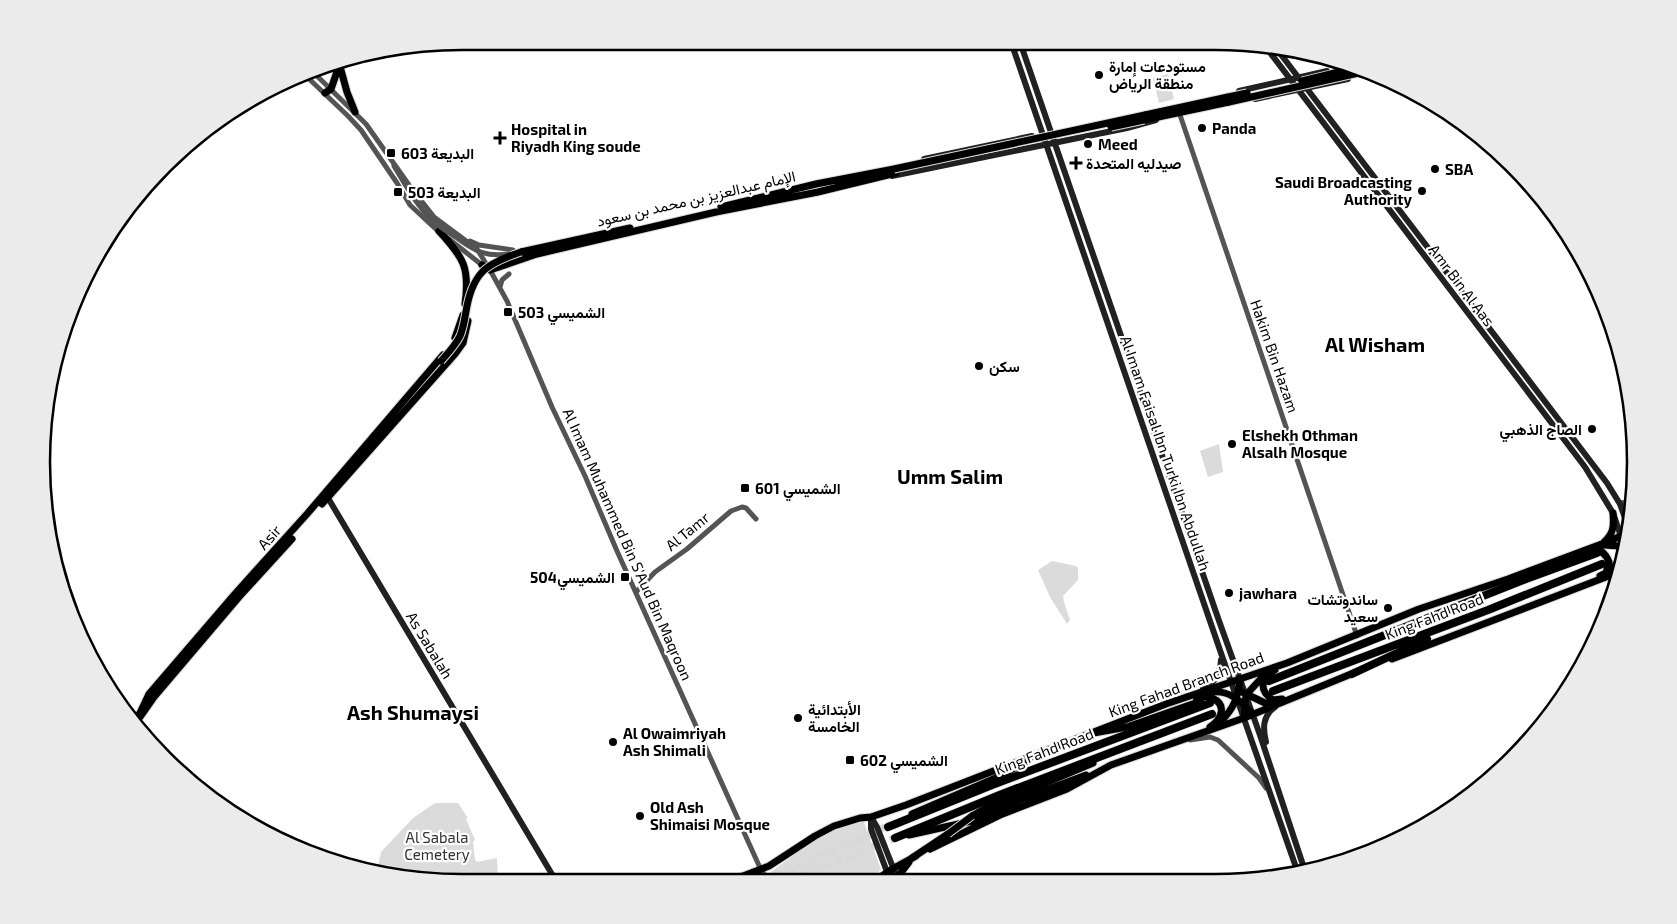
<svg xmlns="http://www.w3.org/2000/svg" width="1677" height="924" font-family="'Exo 2',Vazirmatn,sans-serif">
<rect width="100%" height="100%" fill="#fff"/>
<path fill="#dbdbdb" d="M1168,74l6,25 -15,4 -6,-25z
M1219,444l4,28 -15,5 -8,-26z
M1052,561l24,5 2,3v11l-15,16 1,6 6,18 -3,4 -17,-27 -12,-27z
M435,803h23l10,15 -2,1 9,21 -2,2 2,18 2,2 20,-4 1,24h-63l-49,-8 -8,-8 3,-14 32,-34z
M861,821l3,1 17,48 -14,10 -94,1 -3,-7 2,-3 39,-29 15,-8z"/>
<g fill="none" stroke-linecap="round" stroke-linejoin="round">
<path stroke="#d9d9d9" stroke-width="7" stroke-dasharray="7 3.5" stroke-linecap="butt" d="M860,840l30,-16"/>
<path stroke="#d9d9d9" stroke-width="8" stroke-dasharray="8 4" stroke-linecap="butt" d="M764,881l124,-54
M790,881l105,-43"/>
<defs>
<path id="primary" d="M339,63l8,29 8,20
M325,93l6,-4 8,-23
M1145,115l83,-18
M1144,120l85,-18
M721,207l95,-23 78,-15
M439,231c25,27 31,37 26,73
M521,252l109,-24
M482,265l8,5 47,-16 179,-42 102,-20 78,-19
M455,338l8,-23
M322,504l133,-150 8,-11 5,-22
M1626,518l5,5
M1604,542c10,-9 10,-16 9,-29
M1604,545l15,1 5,4
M1592,549c9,0 14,5 17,13l-3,11 -6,3
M1608,574l7,-8 9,-14
M1392,659l227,-87
M1275,670c-14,8 -17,20 -2,30l9,-1
M1242,692l23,11 11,-1
M1208,693c19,-5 33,7 44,21
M1196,697c5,0 11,-2 16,1 16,7 9,22 -2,29
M140,717l14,-20 85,-100 53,-58
M1244,718l2,-23 20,-22
M134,720l6,-7 9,-19 85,-99 73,-81 136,-159
M1220,722c14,-13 18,-25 20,-43
M912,814l86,-37 27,-15
M909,835l63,-14 47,-21 67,-25
M930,849l70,-34 67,-26 44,-24 133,-47 112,-46
M876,880l18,-12 22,-12
M898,880l1,-5 10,-13
M730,881l39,-15 46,-30 19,-10 26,-8 11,-1 35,-12 260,-101 121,-41 132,-54 89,-30 99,-37 21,-9"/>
<path id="trunk" d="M1088,734l39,-7 74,-26
M972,816l14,-8 107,-45
M912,858l36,-24"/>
<path id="motorway" d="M1352,674l75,-35
M1269,681l257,-102 71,-26
M1273,691l215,-81 114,-46
M888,827l104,-42 218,-82
M895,838l107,-44 210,-80"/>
</defs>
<use href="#primary" stroke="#dbdbdb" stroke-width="9"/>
<use href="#trunk" stroke="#dbdbdb" stroke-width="9"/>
<use href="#motorway" stroke="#dbdbdb" stroke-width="9"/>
<path stroke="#545454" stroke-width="5" d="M312,71l54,53 43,61 25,32 43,32 13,21 17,31 45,106 33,69 32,75 144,319 2,11
M305,75l43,41 13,14 36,53 13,22 30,28
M1179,112l178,524
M449,239l33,26
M470,241l9,4 34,5
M500,287l2,-7 7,-6
M1632,420l2,46
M1618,501l3,2 6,-1 4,-6 -4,-109
M1626,518l7,-13
M637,591l18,-19 32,-23 44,-38 11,-4 4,1 10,11
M1190,740l20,-3 8,3 41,38 7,10
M762,871l7,10"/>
<path stroke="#212121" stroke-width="6" d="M1011,42l211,614 76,217
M1020,42l198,576 42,117 45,136
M1265,46l320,421 28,46 12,35
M1276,48l331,435 13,21 9,25
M1239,91l88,-20
M1255,99l93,-20
M924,159l108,-23
M892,176l235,-48 29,-8
M328,498l228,383
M1203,689c13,-7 17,-15 18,-29
M1266,742c-3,-13 -4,-26 9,-35
M871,817l6,10 21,53
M871,819v10l19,51"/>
<use href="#primary" stroke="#000" stroke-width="7"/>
<use href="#trunk" stroke="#000" stroke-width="7"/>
<use href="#motorway" stroke="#000" stroke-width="8"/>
<defs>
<path id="primary-bridge" d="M1302,81l53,-13
M1228,97l19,-4
M1229,102l134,-30
M1111,127l33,-7
M894,169l251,-54
M441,361c7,-8 14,-15 19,-25 4,-9 5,-20 7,-30 7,-35 21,-43 54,-54"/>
<path id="trunk-bridge" d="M948,834l24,-18"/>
</defs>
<use href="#primary-bridge" stroke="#dbdbdb" stroke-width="9" stroke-linecap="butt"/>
<use href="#trunk-bridge" stroke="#dbdbdb" stroke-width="9" stroke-linecap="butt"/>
<path stroke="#545454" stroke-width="5" d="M394,166c11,18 22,39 38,54 7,7 16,12 25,18 19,14 29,19 53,16"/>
<use href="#primary-bridge" stroke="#000" stroke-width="7"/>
<use href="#trunk-bridge" stroke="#000" stroke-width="7"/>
</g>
<g fill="#000" stroke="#fff" stroke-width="2">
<circle cx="1099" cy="75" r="5"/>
<circle cx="1202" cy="128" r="5"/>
<path d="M497.5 130.5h5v5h5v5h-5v5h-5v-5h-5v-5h5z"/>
<circle cx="1088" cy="144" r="5"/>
<rect x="386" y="148" width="10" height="10" rx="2.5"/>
<path d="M1073.5 155.5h5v5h5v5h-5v5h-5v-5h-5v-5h5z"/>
<circle cx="1435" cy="169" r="5"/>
<circle cx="1422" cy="191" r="5"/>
<rect x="393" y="187" width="10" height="10" rx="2.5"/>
<rect x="503" y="307" width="10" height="10" rx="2.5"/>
<circle cx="979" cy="366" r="5"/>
<circle cx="1592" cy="429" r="5"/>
<circle cx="1232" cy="444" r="5"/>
<rect x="740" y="483" width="10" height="10" rx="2.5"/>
<rect x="620" y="572" width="10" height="10" rx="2.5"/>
<circle cx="1229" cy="593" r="5"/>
<circle cx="1388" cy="608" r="5"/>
<circle cx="798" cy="718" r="5"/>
<circle cx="613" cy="742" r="5"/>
<rect x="845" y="755" width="10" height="10" rx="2.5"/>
<circle cx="640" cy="816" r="5"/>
</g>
<g text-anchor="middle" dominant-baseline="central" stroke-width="4.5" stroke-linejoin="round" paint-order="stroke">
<g font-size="15" font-weight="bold" fill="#000" stroke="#fff" text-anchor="start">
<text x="1109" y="66">مستودعات إمارة<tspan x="1109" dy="17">منطقة الرياض</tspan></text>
<text x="1212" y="128">Panda</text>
<text x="511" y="129">Hospital in<tspan x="511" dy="17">Riyadh King soude</tspan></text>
<text x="1098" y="144">Meed</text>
<text x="401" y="153">البديعة 603</text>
<text x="1086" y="163">صيدليه المتحدة</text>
<text x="1445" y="169">SBA</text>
<text x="1412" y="182" text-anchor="end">Saudi Broadcasting<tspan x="1412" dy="17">Authority</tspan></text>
<text x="408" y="192">البديعة 503</text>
<text x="518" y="312">الشميسي 503</text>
<text x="989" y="366">سكن</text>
<text x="1582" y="429" text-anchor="end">الصاج الذهبي</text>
<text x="1242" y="435">Elshekh Othman<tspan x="1242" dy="17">Alsalh Mosque</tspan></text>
<text x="755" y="488">الشميسي 601</text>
<text x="615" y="577" text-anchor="end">الشميسي504</text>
<text x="1239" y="593">jawhara</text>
<text x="1378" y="599" text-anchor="end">ساندوتشات<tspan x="1378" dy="17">سعيد</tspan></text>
<text x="808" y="709">الأبتدائية<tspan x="808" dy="17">الخامسة</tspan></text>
<text x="623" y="733">Al Owaimriyah<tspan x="623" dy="17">Ash Shimali</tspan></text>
<text x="860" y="760">الشميسي 602</text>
<text x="650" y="807">Old Ash<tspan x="650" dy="17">Shimaisi Mosque</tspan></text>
</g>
<g font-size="15" fill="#000" stroke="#fff">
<text transform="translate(696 198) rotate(-13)">الإمام عبدالعزيز بن محمد بن سعود</text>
<text transform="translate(1462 285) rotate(53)">Amr Bin Al Aas</text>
<text transform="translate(1275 356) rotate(71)">Hakim Bin Hazam</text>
<text transform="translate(1166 453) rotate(71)">Al Imam Faisal Ibn Turki Ibn Abdullah</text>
<text transform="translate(687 531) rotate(-39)">Al Tamr</text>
<text transform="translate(269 537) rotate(-48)">Asir</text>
<text transform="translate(628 544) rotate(66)">Al Imam Muhammed Bin S'Aud Bin Maqroon</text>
<text transform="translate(1434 616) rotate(-21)">King Fahd Road</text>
<text transform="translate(430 645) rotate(59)">As Sabalah</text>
<text transform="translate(1186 684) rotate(-20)">King Fahad Branch Road</text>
<text transform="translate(1044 751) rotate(-21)">King Fahd Road</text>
</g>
<g font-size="15" fill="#323232" stroke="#fff">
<text x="437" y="837">Al Sabala<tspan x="437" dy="17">Cemetery</tspan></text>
</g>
<g font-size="20" font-weight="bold" fill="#000" stroke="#fff">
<text x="1375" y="344">Al Wisham</text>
<text x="950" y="476">Umm Salim</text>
<text x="413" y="712">Ash Shumaysi</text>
</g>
</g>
<path d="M0 0H1677V924H0ZM462 50H1215A412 412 0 0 1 1627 462V462A412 412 0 0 1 1215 874H462A412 412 0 0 1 50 462V462A412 412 0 0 1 462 50Z" fill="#ebebeb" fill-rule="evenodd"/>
<path fill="none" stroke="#000" stroke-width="2.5" d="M462 50H1215A412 412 0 0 1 1627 462V462A412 412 0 0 1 1215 874H462A412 412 0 0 1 50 462V462A412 412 0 0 1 462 50Z"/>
</svg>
